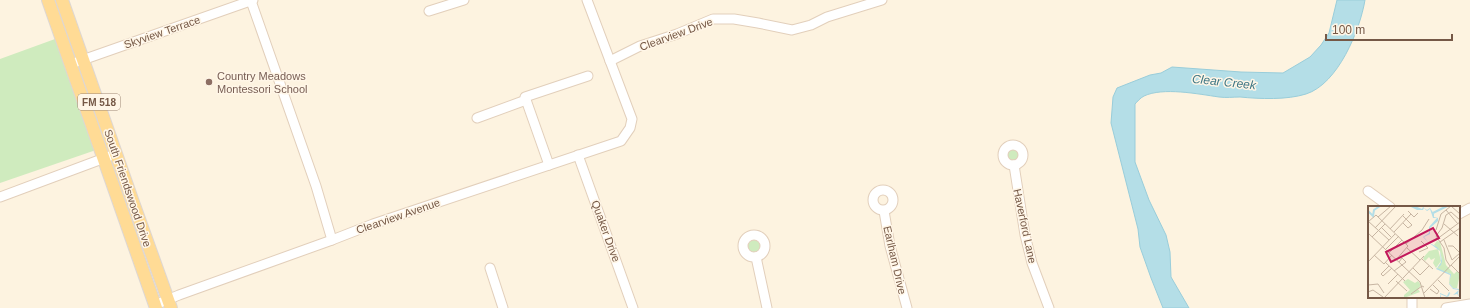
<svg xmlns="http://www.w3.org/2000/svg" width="1470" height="308" font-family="Arial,sans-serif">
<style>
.green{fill:#cfebbe}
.water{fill:#b4dee7;stroke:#99cdda}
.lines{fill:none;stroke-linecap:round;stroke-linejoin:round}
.minor-casing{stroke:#e2cfbb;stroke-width:11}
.major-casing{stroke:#ded7d3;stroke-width:14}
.minor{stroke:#fff;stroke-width:9}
.major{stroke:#ffdb95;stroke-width:12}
.education-dot{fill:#8d6e63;stroke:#fff6e7;stroke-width:1.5}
.labels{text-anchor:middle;stroke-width:3;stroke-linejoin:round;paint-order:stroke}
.shield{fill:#fff6e7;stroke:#9e8776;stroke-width:1}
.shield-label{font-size:10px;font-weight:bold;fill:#755846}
.street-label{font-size:11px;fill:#755846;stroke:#fff6e7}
.education-label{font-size:11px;fill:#785e54;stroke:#fff6e7;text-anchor:start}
.water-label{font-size:12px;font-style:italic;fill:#3c7583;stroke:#fff6e7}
.inset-river{fill:none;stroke:#b4dee7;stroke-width:2}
.inset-road{fill:none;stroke:#c7b5a2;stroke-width:1}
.view{fill:#c2185b;fill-opacity:0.15;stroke:#c2185b;stroke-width:2}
.inset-edge{fill:none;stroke:#755846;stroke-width:2}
</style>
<rect width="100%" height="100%" fill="#fdf3e0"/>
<g class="green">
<polygon points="55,39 96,150 0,183 0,59"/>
<circle cx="1013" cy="155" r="6"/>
<circle cx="754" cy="246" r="6"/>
</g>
<path class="water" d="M1337,0H1365C1360,30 1338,84 1306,94C1287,100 1260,99 1240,97C1233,97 1226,98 1219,97C1198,94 1163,87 1144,96C1140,98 1137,102 1135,104V162L1149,200L1166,235L1170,252L1171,277L1189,308H1163L1151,278L1140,247L1138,229L1111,123L1113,97L1117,88L1150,75L1161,73L1172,67L1241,72L1283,73L1310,57L1321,45L1329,33Z"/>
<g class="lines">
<g class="minor-casing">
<g id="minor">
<polyline points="251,1 316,186 332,240"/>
<polyline points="429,11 464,0"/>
<polyline points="610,61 640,46 677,34 713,19 734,19 758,23 792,30 811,25 827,17 882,0"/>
<polyline points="71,64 253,0"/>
<polyline points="477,118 526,100"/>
<circle cx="1013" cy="155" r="10"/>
<polyline points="578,155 633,308"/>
<polyline points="549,165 525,97 588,76"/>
<polyline points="1014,165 1025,235 1032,263 1049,308"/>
<circle cx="883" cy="200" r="10"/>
<polyline points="1368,191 1390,207"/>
<polyline points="0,197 110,156"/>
<polyline points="884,211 890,246 907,308"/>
<polyline points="1459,214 1470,208"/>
<circle cx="754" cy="246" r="11"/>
<polyline points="756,257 767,308"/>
<polyline points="490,268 503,308"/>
<polyline points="155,305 179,295 332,240 373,224 621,141 630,128 632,119 587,0"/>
<polyline points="1412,308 1412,297"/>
<polyline points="1446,308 1470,304"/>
</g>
</g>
<g class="major-casing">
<g id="major">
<polyline points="48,0 156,308"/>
<polyline points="62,0 134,205 171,308"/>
</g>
</g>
<use href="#minor" class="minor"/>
<use href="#major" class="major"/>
</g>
<circle class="education-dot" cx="209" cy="82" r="4"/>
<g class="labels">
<rect class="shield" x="78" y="94" width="42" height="16" rx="3"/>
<g class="shield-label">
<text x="99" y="106">FM 518</text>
</g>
<g class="street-label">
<text transform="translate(162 32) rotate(-19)" y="4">Skyview Terrace</text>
<text transform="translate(676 34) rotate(-20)" y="4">Clearview Drive</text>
<text transform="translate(128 188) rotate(71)" y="4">South Friendswood Drive</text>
<text transform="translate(398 216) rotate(-19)" y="4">Clearview Avenue</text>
<text transform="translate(1025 226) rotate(78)" y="4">Haverford Lane</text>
<text transform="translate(606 231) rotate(70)" y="4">Quaker Drive</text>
<text transform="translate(895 260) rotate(77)" y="4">Earlham Drive</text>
</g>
<g class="education-label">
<text x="217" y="80">Country Meadows<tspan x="217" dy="13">Montessori School</tspan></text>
</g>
<g class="water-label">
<text transform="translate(1224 82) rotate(6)" y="4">Clear Creek</text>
</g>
</g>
<g transform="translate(1368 206)">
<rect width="92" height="92" fill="#fdf3e0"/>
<path d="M69,35L72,36L78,59L86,68L89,65L92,68L89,82H85L81,77L83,68L69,63L74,54L72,45L66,39ZM70,43L73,55L68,62L65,57L67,52L63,54L61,51L57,55L55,52L61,45ZM40,73L47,77L50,75L53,79L50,83L52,86L36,92V89L42,84L35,76Z" fill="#cfebbe"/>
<path d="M41,0H47L54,3L55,1L59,4L62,2L66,8V11L70,12V15L62,22V28L56,31L60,36L69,41L72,45L74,55L73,59L69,62L83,68V69L81,77L85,82L91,83L90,88L92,91L89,88L85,89L82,87L81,90L79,91L72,88L73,91L72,92V87L79,90L81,86L85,89L91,84L85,83L81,78L82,69L68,63L73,57L72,45L60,36L55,31L61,27V21L69,12H65L62,3L59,5L56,2L55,4H49Z" fill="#b4dee7"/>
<path class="inset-river" d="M0,5L5,10L6,4L12,0M65,7L79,0"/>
<path class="inset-road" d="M83,0L92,8M78,4L90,18M40,5L46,11L50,7M35,10L44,19L40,22L35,17M10,11L23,0M0,15L21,34M0,16L8,9L40,40L28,54M76,18L90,30M7,22L28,0M14,22L23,31M22,23L36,8M68,24L73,8L83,0M26,26L43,8M0,27L52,76L57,92M4,31L17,18M69,33L92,16M76,34L84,54L92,47M72,36L92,22M38,38L54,24L61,13M80,40H85L91,46M39,42L52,54M17,44L31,30M51,46L60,42L53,35M21,47L34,34M6,49L16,58L24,49M54,53L65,63M0,56L27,28M17,56L37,75M83,59L92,68M21,60L13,68L15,70L24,62M82,60L78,54L76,42L68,30L74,22L78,9L83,6L92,14M45,62L52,69L61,60M26,65L38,56L34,52L31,56M70,74L81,85M28,75L39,85M20,78L30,68M0,79L10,78L16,87M62,83L69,88L71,85L65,79M0,86L5,84L15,91M56,87L92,50M43,88L54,80L56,81M16,92L56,50"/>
<path class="view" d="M65,22L71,32L23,56L18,46Z"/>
<rect width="92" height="92" class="inset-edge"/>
</g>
<path d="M1326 34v6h126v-6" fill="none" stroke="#755846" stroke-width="2"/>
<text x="1332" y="34" font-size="12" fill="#755846" stroke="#fff6e7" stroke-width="3" paint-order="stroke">100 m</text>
</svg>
